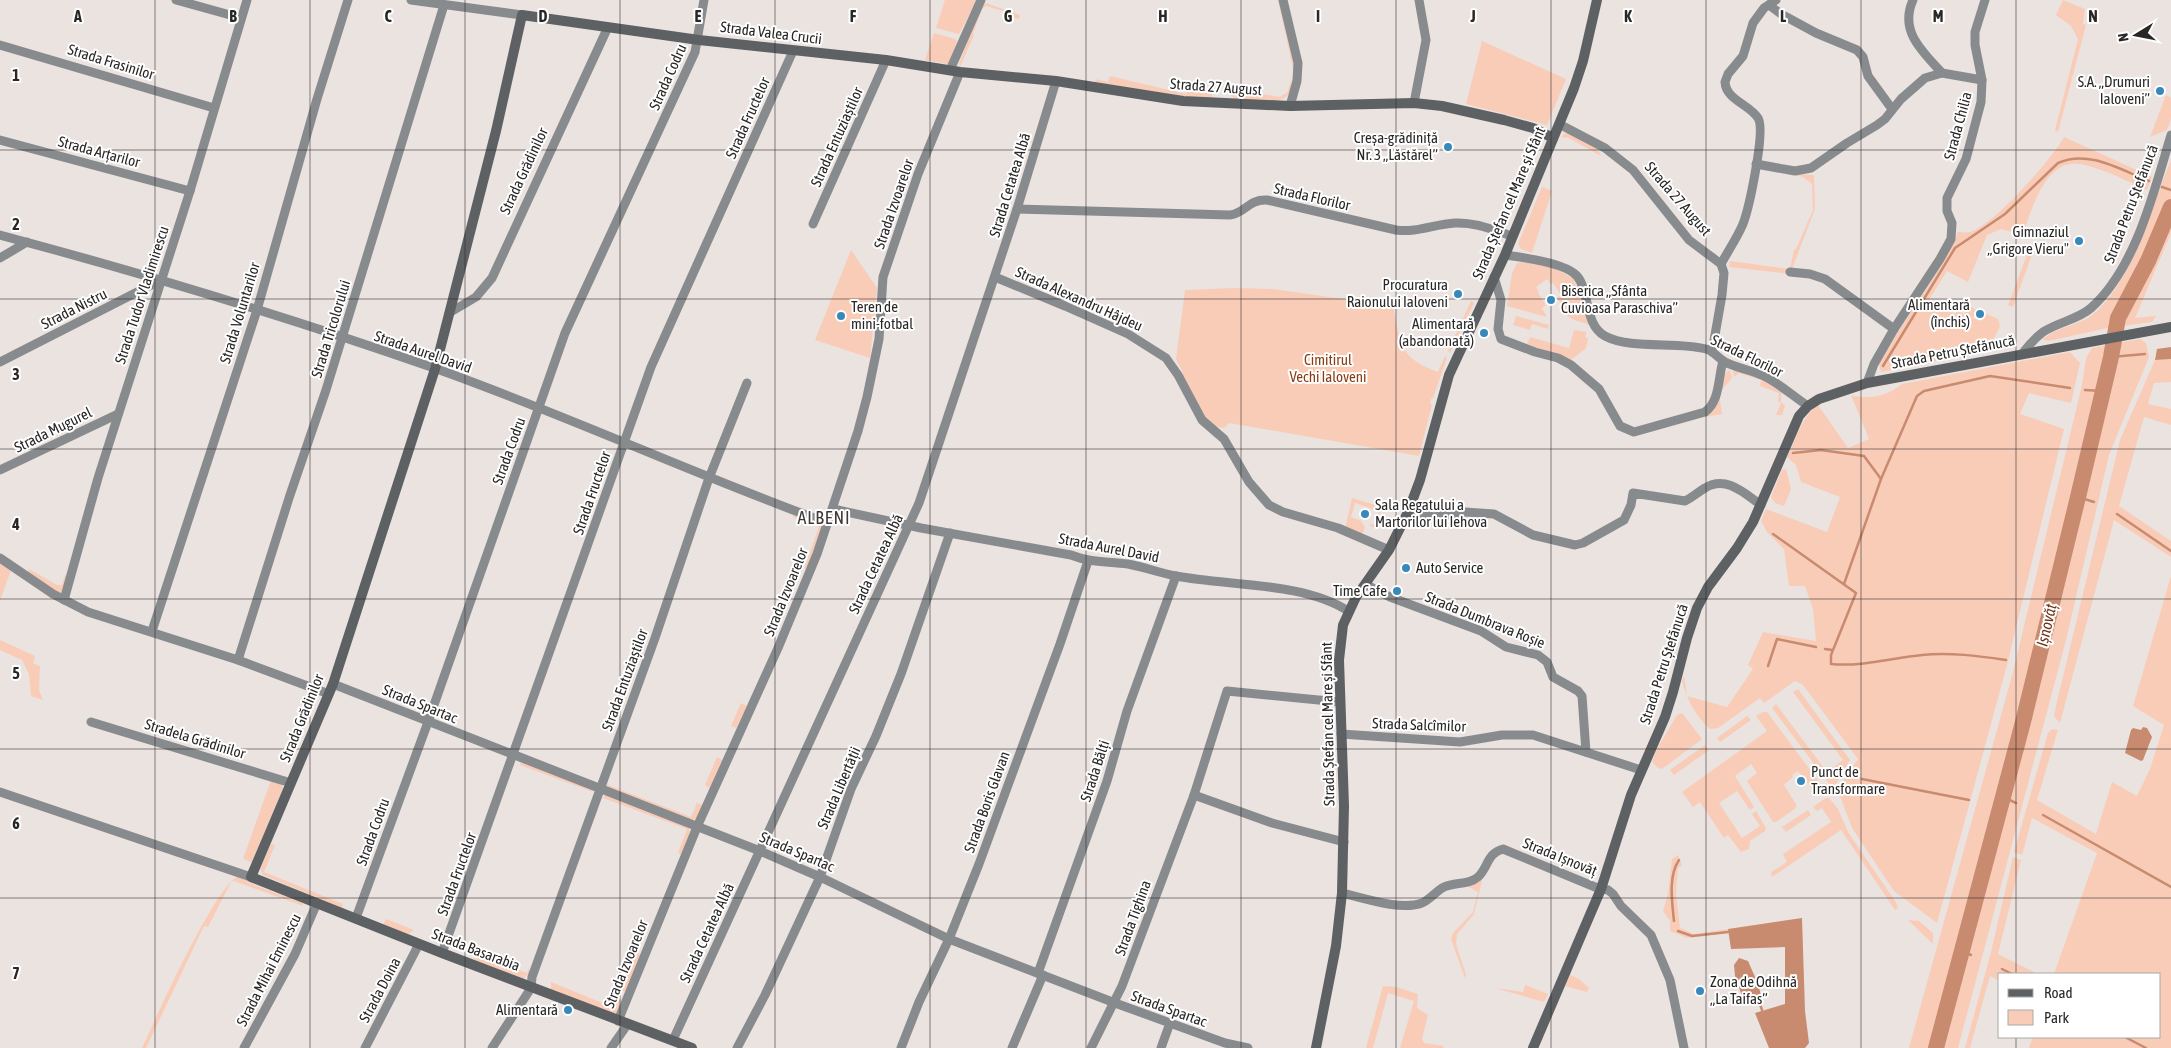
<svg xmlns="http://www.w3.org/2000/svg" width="2171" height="1048" font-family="'Asap Condensed',sans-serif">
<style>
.green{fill:#f9ccb8}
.water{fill:#c88b6f}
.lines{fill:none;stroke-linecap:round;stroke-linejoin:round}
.stream{stroke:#c88b6f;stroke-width:2.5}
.river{stroke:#c88b6f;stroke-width:16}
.street{stroke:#888b8d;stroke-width:9}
.secondary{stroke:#5d6163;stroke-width:10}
.grid{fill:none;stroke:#292726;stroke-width:1;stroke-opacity:0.55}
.poi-dot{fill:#3888ba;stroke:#fff;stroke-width:2}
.labels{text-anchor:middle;stroke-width:4;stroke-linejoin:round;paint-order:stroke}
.street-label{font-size:15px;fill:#292726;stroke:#fff}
.poi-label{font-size:15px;fill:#292726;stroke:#fff;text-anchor:end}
.park-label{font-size:15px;fill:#893d15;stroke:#fff}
.water-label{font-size:16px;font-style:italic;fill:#6d3316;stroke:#fff}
.quarter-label{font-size:18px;letter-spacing:1px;fill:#3e3936;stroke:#fff}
.grid-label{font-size:16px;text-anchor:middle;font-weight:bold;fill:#292726;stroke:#fff;stroke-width:4;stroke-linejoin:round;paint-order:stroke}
</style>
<rect width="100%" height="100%" fill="#eae3e0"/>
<g class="green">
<polygon points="945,0 977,0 959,34 936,28"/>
<path d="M1278,0H1279C1285,20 1311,88 1282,99C1268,104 1249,100 1235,99L1230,94V88L1279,97L1287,93L1294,73Z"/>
<polygon points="2063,0 2085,9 2083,24 2086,25 2058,132 2055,130 2078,39 2071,26 2056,15"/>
<polygon points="986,3 1020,15 1019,19 1007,16 1006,12 986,6 982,9 973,34 974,35 960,67 959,64 979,10"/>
<polygon points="934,33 955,39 957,41 950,62 947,64 925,60"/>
<polygon points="1482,41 1566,79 1547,125 1466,104"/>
<polygon points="1110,76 1186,94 1189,81 1209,89 1212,95 1211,100 1096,83 1095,79 1108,82"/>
<polygon points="2166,95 2171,98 2171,119 2167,130 2150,137"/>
<polygon points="1568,133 1596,147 1601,156 1567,137 1562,138 1563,134"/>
<path d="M2064,137L2152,177L2147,190C2130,182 2088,161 2070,164C2043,168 2030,213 2023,235L2001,229L1987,235L1968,282L1947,271L1927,303L1955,314L1957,311L1964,314L1968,305L1976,310L1973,318L1982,321L1985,313L1998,319L2000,326L1990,346L1965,351L1955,357L1881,372L1879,364C1903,319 1938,279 1958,232C1961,232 1966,233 1970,232C1992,227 2053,158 2064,137Z"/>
<path d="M2171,160V233L2135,318L2156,316L2152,322L2107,328L2049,341L2043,340C2051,329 2079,325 2091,316C2130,287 2152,205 2171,160Z"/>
<polygon points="1791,174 1814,175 1815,209 1790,274 1729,267 1730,261 1790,269 1794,250 1796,249 1813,210 1812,184 1803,177"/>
<polygon points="1542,187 1552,191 1532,253 1521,249 1518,244"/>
<polygon points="2031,244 2035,246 2013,307 2008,305"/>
<polygon points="851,250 877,288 870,358 815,340"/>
<path d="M1522,262L1547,265L1573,278L1582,299L1588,324C1578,321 1569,320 1563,311L1566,309L1557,298L1561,295L1553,283L1551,284L1547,279L1536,287L1539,292L1538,293L1546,305L1542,308L1547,317L1507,306L1512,273L1517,263Z"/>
<path d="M1233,288L1273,289L1393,306C1401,344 1398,357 1438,372L1445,356L1447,358L1433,398L1431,399L1430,403L1432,405L1419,456L1229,423L1224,428C1203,428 1190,390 1181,374L1183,373L1176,359L1185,290Z"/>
<polygon points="1471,301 1474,303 1450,353 1448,351"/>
<polygon points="1516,316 1549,325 1548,329 1532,324 1530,330 1513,325"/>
<polygon points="1574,330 1587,332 1585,337 1588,338 1586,348 1571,360 1527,344 1530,337 1569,348"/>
<polygon points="2140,339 2146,343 2149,357 2109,455 2066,640 1958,1048 1909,1048 2013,672 2082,385 2086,358 2092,348"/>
<path d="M2070,352L2080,363L2071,403L2029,393L2020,414L2064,429L2007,665L1937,923L1894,891L1852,828L1840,796L1843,781L1858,759L1803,685L1795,681L1764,703L1760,698L1718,728L1710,729C1695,716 1687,699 1682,681L1684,676L1687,696L1727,707L1753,669L1748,665L1763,632L1816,641L1813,609L1805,586H1789L1784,549L1767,532L1761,521L1766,509L1827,532L1840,497L1801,482L1796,465L1787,457C1796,439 1801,418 1818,405L1848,448L1869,439L1851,395C1870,400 1887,396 1902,384Z"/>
<polygon points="2171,359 2171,382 2154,383 2148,404 2171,409 2171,425 2144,417 2119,506 2171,541 2171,557 2114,520 2060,723 2054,716 2056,706 2120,440 2155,360"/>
<polygon points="1730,370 1732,378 1719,393 1722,414 1689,420 1704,415 1722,376"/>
<polygon points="1733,370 1760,378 1781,392 1781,402 1785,406 1782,415 1776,415 1781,403 1778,401 1779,393 1760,386 1761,380 1739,373 1734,377"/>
<polygon points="1786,469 1791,489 1784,506 1775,503 1771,497 1782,470"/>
<polygon points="1352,498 1382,507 1375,528 1370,526 1370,524 1375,525 1379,511 1355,503 1351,517 1361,521 1365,527 1362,535 1345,529"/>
<polygon points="794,515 821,525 822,530 808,567 804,569 819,527 793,517"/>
<polygon points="0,562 11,570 0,601"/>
<polygon points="29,569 57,585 62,585 65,575 67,576 64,592 60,594 28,573"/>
<polygon points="2171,576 2171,1048 2029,1048 2033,1037 2160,1037 2160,974 2054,974 2097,853 2032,818 2022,855 2014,852 2048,733 2052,729 2058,730 2037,800 2096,834 2112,782 2137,796 2150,769 2164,725 2133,706"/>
<polygon points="0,640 35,656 33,663 40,666 39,690 43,700 31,696 29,674 22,660 0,650"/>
<polygon points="1798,689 1850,760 1833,789 1772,708 1776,704 1827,772 1843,760 1793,692"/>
<polygon points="741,703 747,706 736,728 731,726"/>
<polygon points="1763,712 1767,712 1819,782 1820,788 1815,793 1798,771 1792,775 1793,777 1784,785 1796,804 1796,808 1776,822 1773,822 1747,781 1757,773 1751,764 1735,776 1754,807 1750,810 1737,791 1719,803 1742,838 1760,826 1752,814 1756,811 1766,828 1765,831 1750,841 1749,849 1741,852 1728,835 1724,838 1700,802 1693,807 1682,792 1767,731 1756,716"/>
<polygon points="1682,713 1702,739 1662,769 1658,768 1652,762 1657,749 1677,715"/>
<polygon points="1747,716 1751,720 1720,742 1717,738"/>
<polygon points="1705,745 1709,750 1674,775 1670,770"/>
<polygon points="717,757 722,760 710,788 705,785"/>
<polygon points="521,761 593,790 593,792 520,765"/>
<polygon points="271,780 281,784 283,788 253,860 251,862 243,859"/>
<polygon points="607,782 608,785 691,817 697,803 703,805 697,819 692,820 607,787"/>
<polygon points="605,795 690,827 689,836 682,855 678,853 687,829 603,798"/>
<polygon points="1826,798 1829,798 1838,809 1848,832 1897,904 1898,908 1895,910 1841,830 1772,877 1771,872 1787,862 1783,854 1831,822 1822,808 1817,811 1813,807"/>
<polygon points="1808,810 1811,815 1786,832 1782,827"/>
<polygon points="271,844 275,845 264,872 343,904 342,908 263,875 260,869"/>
<polygon points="1678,855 1682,865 1678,868 1676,893 1680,928 1694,934 1728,929 1729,933 1687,938 1670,931 1670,921 1663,911 1668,894 1672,859"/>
<polygon points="2013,857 2021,860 1998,954 2038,974 2000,974 2000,981 1990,976 1970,1048 1965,1048 1991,952"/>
<path d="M239,876L247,880V882L302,903L303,906L234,881L231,882L208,927L204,926L146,1048H142C155,1020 216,883 239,876Z"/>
<polygon points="1483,876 1474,914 1457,934 1456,944 1466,975 1465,978 1451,939 1453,933 1473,912 1478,892 1466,885"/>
<polygon points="386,919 414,930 407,935 383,925"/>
<polygon points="1908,920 1919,921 1933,933 1933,944"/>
<polygon points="636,950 641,956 626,992 619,990"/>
<polygon points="475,954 527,973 529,967 529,973 523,979 474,960"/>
<polygon points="1570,975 1579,979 1589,988 1587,992 1565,986"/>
<polygon points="551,982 612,1007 617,995 622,1000 617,1013 615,1014 551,990"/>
<polygon points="1525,985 1548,994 1544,1002 1495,988 1523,992"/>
<polygon points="1383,986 1396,987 1418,994 1417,1008 1428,1015 1422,1039 1424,1043 1444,1046 1443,1048 1400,1048 1414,1001 1388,993 1373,1048 1366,1048"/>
</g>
<g class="water">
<polygon points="2171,347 2171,359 2155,360 2157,349"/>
<polygon points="2143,727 2147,728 2152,737 2143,760 2141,761 2125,753 2131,730 2133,728 2141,730"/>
<polygon points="1802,918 1805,1011 1809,1043 1805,1048 1769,1048 1755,1013 1785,1004 1785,947 1731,949 1728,929"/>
<polygon points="1739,958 1748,961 1759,986 1762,1003 1758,1004 1743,999 1735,976 1734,965"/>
</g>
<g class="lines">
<g class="stream">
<polyline points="2162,187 2171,190"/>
<polyline points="2111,357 2145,354"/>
<path d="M1883,366L1955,248L2005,214L2058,163C2088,149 2121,170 2149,181"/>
<polyline points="2085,390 2103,391"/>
<polyline points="1793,453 1821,450 1864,456 1881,479 1844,584"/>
<polyline points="1881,479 1917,396 1924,391 1990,376 2070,388"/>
<polyline points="2078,497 2094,502"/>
<polyline points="2117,514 2171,551"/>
<path d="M1773,534L1856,593L1831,655V664C1861,667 1892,658 1922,655C1949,652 1979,656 2006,660"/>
<polyline points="1825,649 1832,650"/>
<polyline points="1768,666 1777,639 1816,647"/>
<polyline points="1862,779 1969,800"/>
<polyline points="2003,797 2016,803"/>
<polyline points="2043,815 2171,887"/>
<path d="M1674,921C1672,902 1668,876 1679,860"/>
<polyline points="1678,931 1692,936 1728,932"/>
<polyline points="1962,951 1971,955"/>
<polyline points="2002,969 2012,974"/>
<polyline points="1760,1004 1762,1010"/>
<polyline points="2125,1037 2146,1048"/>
</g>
<polyline class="river" points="1936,1048 2023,722 2078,497 2111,357 2118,318 2148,261 2171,207"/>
<g class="street">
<polyline points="176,0 241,18"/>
<polyline points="411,0 522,15"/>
<polyline points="1283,0 1298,63 1297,81 1290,106"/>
<path d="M1913,0C1899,31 1922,51 1942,73"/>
<polyline points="1769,5 1781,14 1816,33 1857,50 1863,57 1868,76 1892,109"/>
<polyline points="0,45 214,108"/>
<polyline points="950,70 981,0"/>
<polyline points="1414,103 1426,40 1419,0"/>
<polyline points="1559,124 1605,148 1633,170 1689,240 1721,264 1724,273 1722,295 1712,352"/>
<polyline points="0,140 190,191"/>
<polyline points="1756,164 1795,171 1811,168 1847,143 1877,125 1885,119 1901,99 1925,78 1942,73 1982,80"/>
<path d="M1017,209L1230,215C1246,213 1248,199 1267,200L1396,230C1417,233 1434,224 1455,223C1475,222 1493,230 1512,236"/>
<polyline points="813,224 886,60"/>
<path d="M0,235C146,274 291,318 434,368C567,415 695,475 828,523"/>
<path d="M1505,255C1521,257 1566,263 1577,276C1590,291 1584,325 1605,336C1631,350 1677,341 1706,349C1714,351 1718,358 1725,362C1737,368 1751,370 1764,376C1780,384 1793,396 1808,406"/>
<polyline points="0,258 27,242"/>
<path d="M1721,264C1728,251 1737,238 1743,224C1749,208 1766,130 1758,118C1749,104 1726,100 1725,82L1728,74L1743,56L1753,23L1764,8L1776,0"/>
<polyline points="1790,272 1810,274 1825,279 1894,329"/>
<polyline points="995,277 1065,306 1128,334 1166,358 1178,375 1202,420 1224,439 1249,482 1269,505 1283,512 1338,528 1389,550"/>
<path d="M1494,277L1501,300L1498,329L1501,339L1535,352L1558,358L1571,365L1599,389L1620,426L1634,432L1705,412C1720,401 1718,378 1723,361"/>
<polyline points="449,313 476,297 492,278 608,27"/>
<path d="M2022,354C2028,346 2035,338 2043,332C2058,322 2077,320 2091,308C2136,268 2154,191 2171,135"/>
<polyline points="0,362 149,286 162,282"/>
<polyline points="1867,383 1874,364 1894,329 1940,259 1951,239 1952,223 1947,211 1947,198 1966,159 1981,102 1982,80 1975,45 1975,32 1985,0"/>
<polyline points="0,470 118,414"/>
<path d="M833,509L921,528L1071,555C1091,563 1107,561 1128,564C1144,567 1160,573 1176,576C1228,586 1304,582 1348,611"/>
<path d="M1408,512L1434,517L1465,512L1494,514L1533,535L1575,545L1583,543L1624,520L1631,505L1633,493L1685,501C1693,497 1698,492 1705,488C1726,475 1744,493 1761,505"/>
<polyline points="0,558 53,594 88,612 238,660 329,694"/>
<polyline points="1365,584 1390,597 1481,631 1506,647 1538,655 1547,662 1553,677 1578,691 1582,696 1586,752"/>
<polyline points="64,600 98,478 190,191 247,0"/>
<polyline points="152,631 257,310 317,99 348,0"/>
<polyline points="238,660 290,495 326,390 444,5"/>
<polyline points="333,684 760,851 820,877 949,939 1115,1003 1225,1043 1248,1048"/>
<polyline points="91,722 291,783"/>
<polyline points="1341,734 1460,742 1502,735 1533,735 1641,770"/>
<polyline points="0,792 251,877"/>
<polyline points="1194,795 1272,823 1344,842"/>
<path d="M1342,893C1363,898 1401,911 1422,903C1431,899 1436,891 1444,887C1455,882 1469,885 1478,877C1488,868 1487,853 1503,849L1595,887L1608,890L1613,894L1621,906L1651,935L1670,980L1684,1048"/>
<polyline points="356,918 428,722 565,333 695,52 704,0"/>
<polyline points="442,953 651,367 793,51"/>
<polyline points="1038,973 1107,781 1127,711 1176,576"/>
<polyline points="618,1021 697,827 778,648 817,554 858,431 867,397 879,339 883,277 918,174 960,72"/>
<polyline points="673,1040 919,503 1017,209 1056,81"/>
<polyline points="244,1048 295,954 317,903"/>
<polyline points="365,1048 419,944"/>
<polyline points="492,1048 531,988 532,977 655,638 709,478 747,383"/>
<polyline points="611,1048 627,1025"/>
<polyline points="737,1048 765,995 820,877 851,789 876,736 901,674 950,533"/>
<polyline points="901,1048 919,1002 949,939 979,864 1060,644 1088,561"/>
<polyline points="1012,1048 1043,975"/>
<polyline points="1091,1048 1122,986 1194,795 1227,691 1339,702"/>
<polyline points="1161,1048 1170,1023"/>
</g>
<g class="secondary">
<polyline points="692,1048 442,953 251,877 333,684 435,369 496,131 522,15 699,40 886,60 960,72 1056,81 1183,101 1290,106 1414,103 1442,106 1504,120 1533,128 1553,138"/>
<polyline points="1316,1048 1336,946 1342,893 1344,806 1339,660 1343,625 1356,597 1389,550 1408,512 1420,480 1449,375 1505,255 1574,88 1583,61 1597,0"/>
<polyline points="1533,1048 1601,889 1631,795 1665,717 1673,692 1687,638 1697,608 1708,587 1737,548 1753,522 1799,416 1808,406 1819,399 1867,383 2171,327"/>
</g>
</g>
<path class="grid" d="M155,0V1048M310,0V1048M465,0V1048M620,0V1048M775,0V1048M930,0V1048M1086,0V1048M1241,0V1048M1396,0V1048M1551,0V1048M1706,0V1048M1861,0V1048M2016,0V974M0,150H2171M0,299H2171M0,449H2171M0,599H2171M0,749H2171M0,898H2171M2016,1037V1048"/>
<g class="poi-dot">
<circle cx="2160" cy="91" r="5"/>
<circle cx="1448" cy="147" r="5"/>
<circle cx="2079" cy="241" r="5"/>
<circle cx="1458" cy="294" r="5"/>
<circle cx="1551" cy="300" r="5"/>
<circle cx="1980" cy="314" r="5"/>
<circle cx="841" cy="316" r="5"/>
<circle cx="1484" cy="333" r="5"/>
<circle cx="1365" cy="514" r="5"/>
<circle cx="1406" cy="568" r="5"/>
<circle cx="1397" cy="591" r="5"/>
<circle cx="1801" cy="781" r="5"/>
<circle cx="1700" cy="991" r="5"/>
<circle cx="568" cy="1010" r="5"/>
</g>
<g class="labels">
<g class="street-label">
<text transform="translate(771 33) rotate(7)" y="5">Strada Valea Crucii</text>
<text transform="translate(111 62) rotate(17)" y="5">Strada Frasinilor</text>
<text transform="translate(668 77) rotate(-66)" y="5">Strada Codru</text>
<text transform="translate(1216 87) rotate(4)" y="5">Strada 27 August</text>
<text transform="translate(748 118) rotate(-66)" y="5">Strada Fructelor</text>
<text transform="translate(1958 126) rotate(-75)" y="5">Strada Chilia</text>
<text transform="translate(837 137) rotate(-66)" y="5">Strada Entuziaștilor</text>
<text transform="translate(99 152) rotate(15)" y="5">Strada Arțarilor</text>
<text transform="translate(524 171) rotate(-65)" y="5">Strada Grădinilor</text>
<text transform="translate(1010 185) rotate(-73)" y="5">Strada Cetatea Albă</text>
<text transform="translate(1312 197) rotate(13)" y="5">Strada Florilor</text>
<text transform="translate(1678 199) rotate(49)" y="5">Strada 27 August</text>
<text transform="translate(1509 203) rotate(-67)" y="5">Strada Ștefan cel Mare și Sfânt</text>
<text transform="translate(894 204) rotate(-71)" y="5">Strada Izvoarelor</text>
<text transform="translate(2131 204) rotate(-69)" y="5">Strada Petru Ştefănucă</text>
<text transform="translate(142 295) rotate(-72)" y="5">Strada Tudor Vladimirescu</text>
<text transform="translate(1079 299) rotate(24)" y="5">Strada Alexandru Hâjdeu</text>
<text transform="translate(74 309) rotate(-27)" y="5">Strada Nistru</text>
<text transform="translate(240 313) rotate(-73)" y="5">Strada Voluntarilor</text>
<text transform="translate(331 329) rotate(-73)" y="5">Strada Tricolorului</text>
<text transform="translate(423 352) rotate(19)" y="5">Strada Aurel David</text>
<text transform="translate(1953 352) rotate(-11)" y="5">Strada Petru Ștefănucă</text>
<text transform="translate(1747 356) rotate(26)" y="5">Strada Florilor</text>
<text transform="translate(53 430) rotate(-26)" y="5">Strada Mugurel</text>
<text transform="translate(509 451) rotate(-70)" y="5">Strada Codru</text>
<text transform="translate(592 493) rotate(-71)" y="5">Strada Fructelor</text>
<text transform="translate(1109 548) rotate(11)" y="5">Strada Aurel David</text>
<text transform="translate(876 564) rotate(-65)" y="5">Strada Cetatea Albă</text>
<text transform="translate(786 592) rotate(-68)" y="5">Strada Izvoarelor</text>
<text transform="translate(1485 620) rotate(22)" y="5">Strada Dumbrava Roșie</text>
<text transform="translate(1664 664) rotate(-72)" y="5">Strada Petru Ștefănucă</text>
<text transform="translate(625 680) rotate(-70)" y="5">Strada Entuziaștilor</text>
<text transform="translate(420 704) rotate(22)" y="5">Strada Spartac</text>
<text transform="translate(302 718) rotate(-68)" y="5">Strada Grădinilor</text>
<text transform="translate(1328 724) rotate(-91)" y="5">Strada Ștefan cel Mare și Sfânt</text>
<text transform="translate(1419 725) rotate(2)" y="5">Strada Salcîmilor</text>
<text transform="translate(195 739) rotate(17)" y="5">Stradela Grădinilor</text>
<text transform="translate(1095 771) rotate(-72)" y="5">Strada Bălți</text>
<text transform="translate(839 788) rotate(-67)" y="5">Strada Libertății</text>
<text transform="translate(987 802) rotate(-70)" y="5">Strada Boris Glavan</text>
<text transform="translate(373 832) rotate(-70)" y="5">Strada Codru</text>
<text transform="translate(797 852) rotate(23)" y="5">Strada Spartac</text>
<text transform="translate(1560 857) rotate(22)" y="5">Strada Ișnovăț</text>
<text transform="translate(457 874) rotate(-70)" y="5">Strada Fructelor</text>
<text transform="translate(1133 918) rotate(-70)" y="5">Strada Tighina</text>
<text transform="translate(707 933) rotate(-65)" y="5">Strada Cetatea Albă</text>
<text transform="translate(476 950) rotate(21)" y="5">Strada Basarabia</text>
<text transform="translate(626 964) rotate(-68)" y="5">Strada Izvoarelor</text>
<text transform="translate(269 970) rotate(-63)" y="5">Strada Mihai Eminescu</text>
<text transform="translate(380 990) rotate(-62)" y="5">Strada Doina</text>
<text transform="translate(1169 1009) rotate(20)" y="5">Strada Spartac</text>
</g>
<g class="poi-label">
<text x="2150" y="87">S.A. „Drumuri<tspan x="2150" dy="17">Ialoveni”</tspan></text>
<text x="1438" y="143">Creșa-grădiniță<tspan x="1438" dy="17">Nr. 3 „Lăstărel”</tspan></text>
<text x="2069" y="237">Gimnaziul<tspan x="2069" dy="17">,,Grigore Vieru"</tspan></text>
<text x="1448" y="290">Procuratura<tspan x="1448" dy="17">Raionului Ialoveni</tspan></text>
<text x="1561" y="296" text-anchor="start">Biserica „Sfânta<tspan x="1561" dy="17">Cuvioasa Paraschiva”</tspan></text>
<text x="1970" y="310">Alimentară<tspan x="1970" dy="17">(închis)</tspan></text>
<text x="851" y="312" text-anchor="start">Teren de<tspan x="851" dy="17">mini-fotbal</tspan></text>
<text x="1474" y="329">Alimentară<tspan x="1474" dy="17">(abandonată)</tspan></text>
<text x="1375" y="510" text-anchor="start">Sala Regatului a<tspan x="1375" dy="17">Martorilor lui Iehova</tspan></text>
<text x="1416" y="573" text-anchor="start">Auto Service</text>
<text x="1387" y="596">Time Cafe</text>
<text x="1811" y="777" text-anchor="start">Punct de<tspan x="1811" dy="17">Transformare</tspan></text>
<text x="1710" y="987" text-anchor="start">Zona de Odihnă<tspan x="1710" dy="17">„La Taifas”</tspan></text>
<text x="558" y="1015">Alimentară</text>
</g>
<g class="park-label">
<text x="1328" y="365">Cimitirul<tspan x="1328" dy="17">Vechi Ialoveni</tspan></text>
</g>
<g class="water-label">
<text transform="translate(2046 625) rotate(-77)" y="6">Ișnovăț</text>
</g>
<g class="quarter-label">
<text x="824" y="524">ALBENI</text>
</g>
</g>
<g class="grid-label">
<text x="78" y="22">A</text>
<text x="233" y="22">B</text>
<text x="388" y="22">C</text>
<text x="543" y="22">D</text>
<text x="698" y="22">E</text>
<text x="853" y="22">F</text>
<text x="1008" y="22">G</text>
<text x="1163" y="22">H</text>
<text x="1318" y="22">I</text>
<text x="1473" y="22">J</text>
<text x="1628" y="22">K</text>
<text x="1783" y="22">L</text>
<text x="1938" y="22">M</text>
<text x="2093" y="22">N</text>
<text x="16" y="81">1</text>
<text x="16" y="230">2</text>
<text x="16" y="380">3</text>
<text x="16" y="530">4</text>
<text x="16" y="679">5</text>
<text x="16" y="829">6</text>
<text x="16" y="979">7</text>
</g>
<rect x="1998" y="973" width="162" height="65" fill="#ffffff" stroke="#a9a9a8"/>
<rect x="2008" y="989" width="25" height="8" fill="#5d6163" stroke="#a9a9a8"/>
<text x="2044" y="998" font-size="15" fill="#292726">Road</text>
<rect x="2008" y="1010" width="25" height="15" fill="#f9ccb8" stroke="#a9a9a8"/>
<text x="2044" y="1023" font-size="15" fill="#292726">Park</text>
<g transform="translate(2136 35) rotate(260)" stroke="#ffffff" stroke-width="4" paint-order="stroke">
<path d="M0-4L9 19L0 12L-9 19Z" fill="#292726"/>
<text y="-8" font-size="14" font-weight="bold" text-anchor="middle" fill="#292726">N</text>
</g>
</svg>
